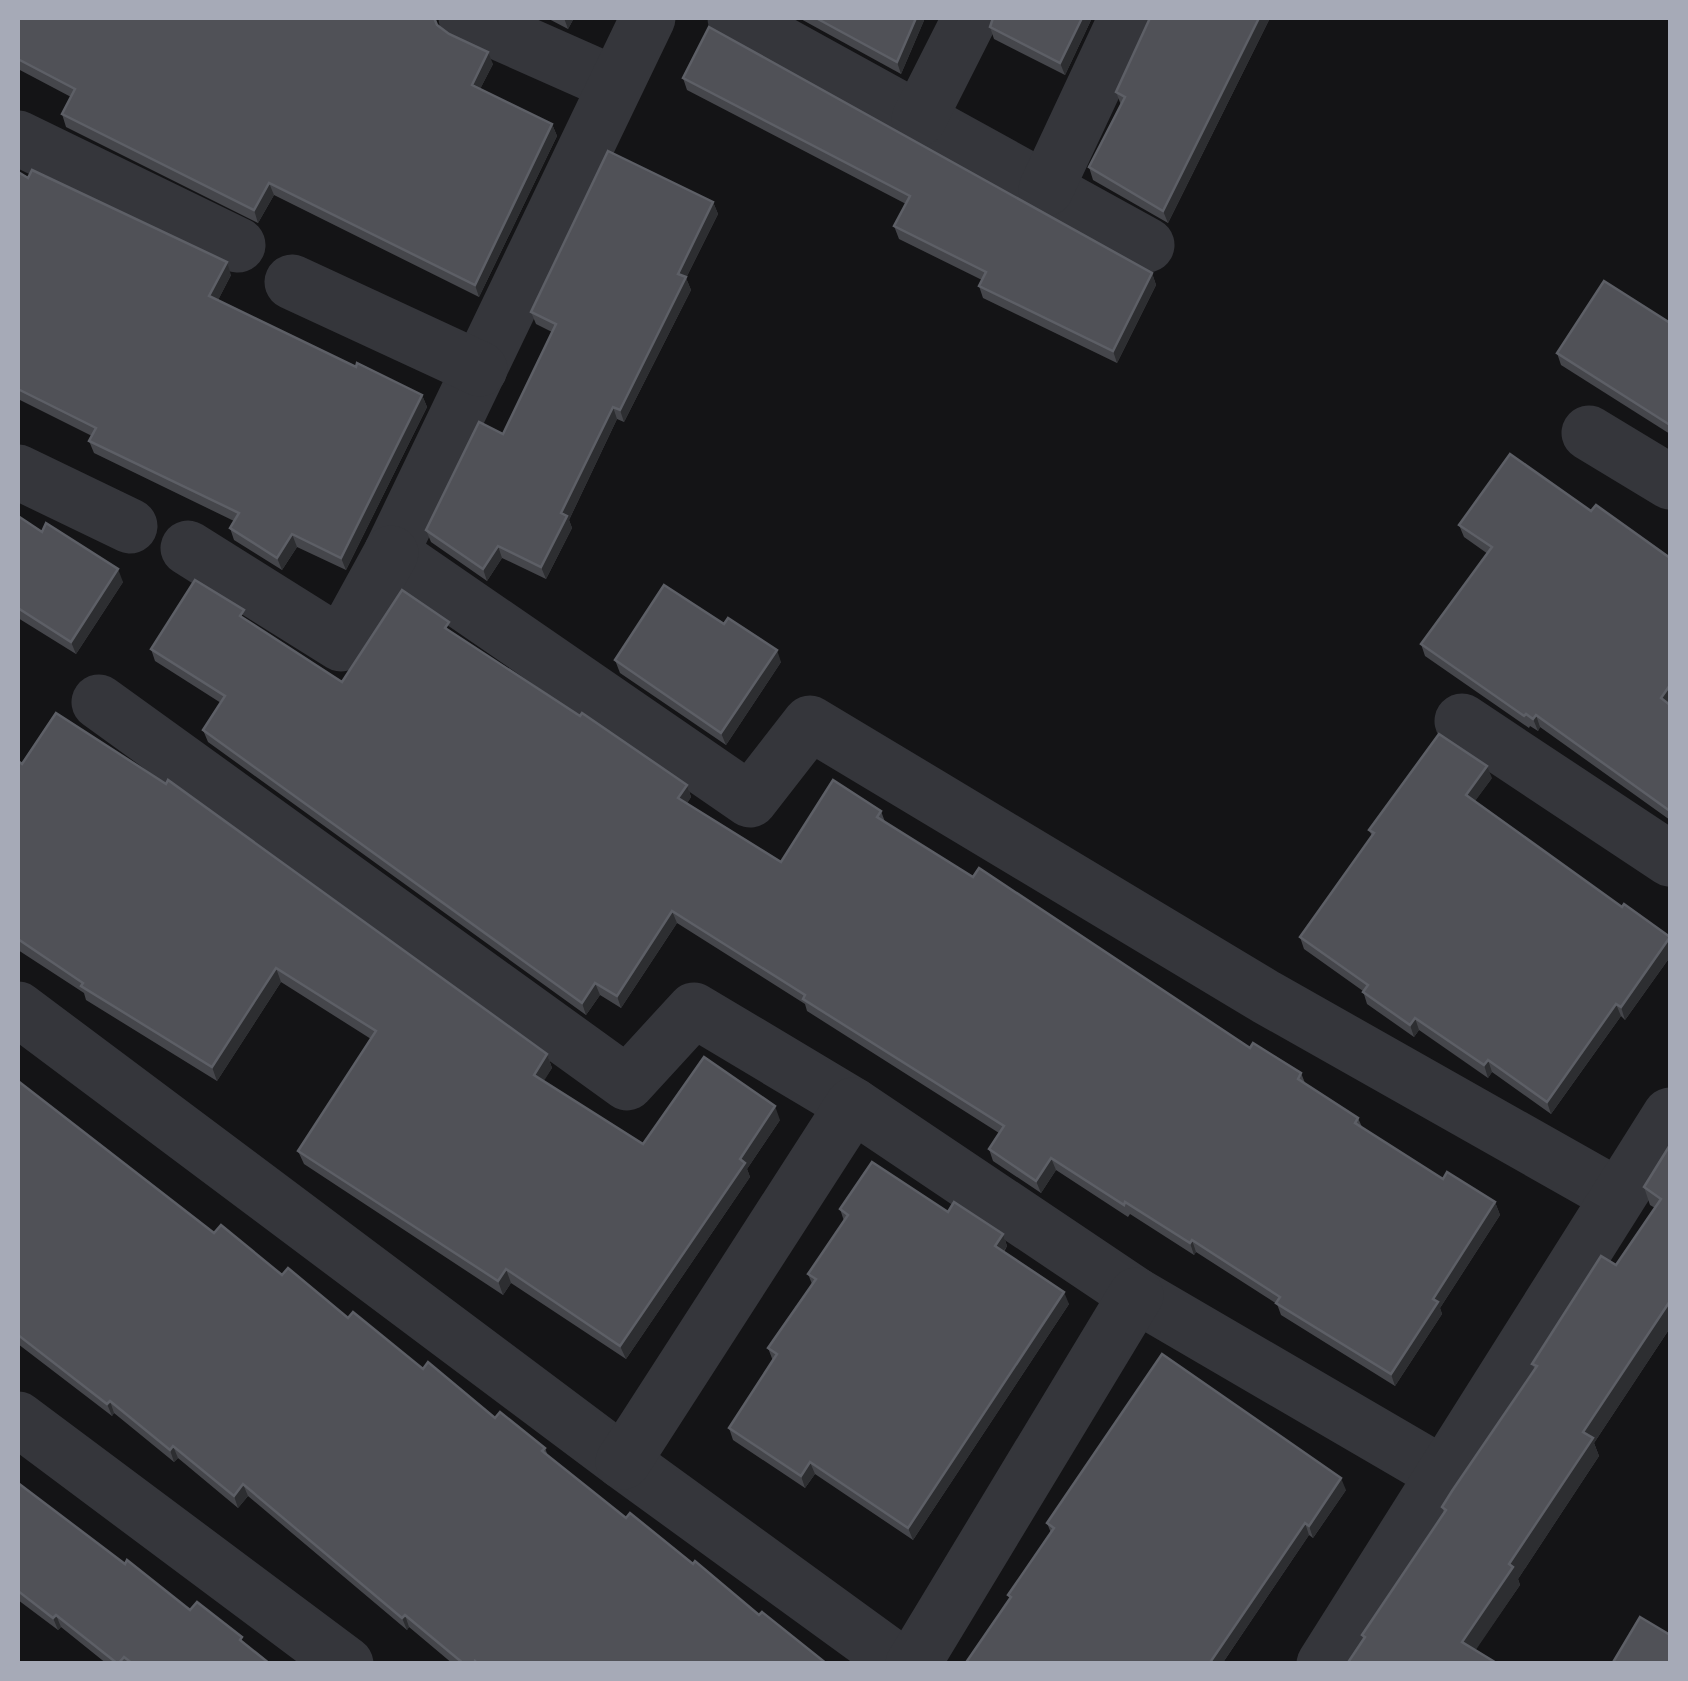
<svg xmlns="http://www.w3.org/2000/svg" width="1688" height="1681" font-family="'Exo 2',sans-serif">
<style>
.lines{fill:none;stroke-linecap:round;stroke-linejoin:round}
.minor{stroke:#35363b;stroke-width:55}
.wall{fill:#45464b}
.shaded-wall{fill:#2d2e31}
.building{fill:#505157;stroke:#5d5f66;stroke-width:2.5}
</style>
<rect width="100%" height="100%" fill="#141416"/>
<g class="lines">
<g class="minor">
<polyline points="466,18 615,84"/>
<polyline points="648,18 391,553 750,800 810,723 1266,997 1618,1196"/>
<polyline points="735,18 1147,245"/>
<polyline points="919,119 970,18"/>
<polyline points="18,138 238,245"/>
<polyline points="1046,189 1126,18"/>
<polyline points="292,282 480,369"/>
<polyline points="1589,433 1670,482"/>
<polyline points="18,472 130,526"/>
<polyline points="188,548 341,644 391,553"/>
<polyline points="99,702 627,1083 694,1010 853,1105"/>
<polyline points="1462,721 1670,859"/>
<polyline points="18,1009 623,1462 901,1664"/>
<polyline points="18,1419 346,1664"/>
<polyline points="623,1462 853,1105 1136,1295 1443,1474"/>
<polyline points="913,1664 1136,1295"/>
<polyline points="1324,1664 1670,1115"/>
</g>
</g>
<g class="wall">
<polygon points="18,18 436,18 437,25 493,64 480,89 552,124 557,136 479,297 274,195 258,223 66,127 62,114 71,97 18,69"/>
<polygon points="547,18 574,18 568,29"/>
<polygon points="799,18 925,18 901,74"/>
<polygon points="1092,18 1065,75 994,39 990,27"/>
<polygon points="1150,18 1270,18 1168,223 1093,180 1089,167 1121,105 1116,92"/>
<polygon points="683,78 1152,273 1156,285 1117,363 983,298 979,286 982,280 899,239 894,226 906,204 687,90"/>
<polygon points="18,172 231,275 218,300 356,367 422,395 427,407 346,570 297,547 282,570 234,540 230,528 234,521 94,453 89,441 92,436 18,399"/>
<polygon points="713,202 718,214 686,278 691,290 624,422 617,419 569,520 572,528 546,579 502,558 487,581 431,542 426,530 503,434 552,332 536,324 531,312"/>
<polygon points="1670,323 1670,434 1561,365 1557,353"/>
<polygon points="1510,454 1670,705 1670,820 1540,727 1538,731 1530,726 1529,728 1425,656 1421,644 1488,554 1464,537 1459,525"/>
<polygon points="18,516 123,582 76,654 18,618"/>
<polygon points="247,621 342,682 454,634 687,785 691,797 687,803 781,862 881,811 885,822 1250,1048 1301,1073 1305,1083 1358,1118 1362,1127 1443,1179 1495,1202 1500,1215 1440,1308 1442,1314 1395,1386 1281,1315 1277,1304 1196,1252 1194,1255 1130,1214 1128,1217 1056,1170 1041,1193 993,1161 989,1149 999,1133 807,1011 805,1004 677,923 621,1008 600,995 586,1015 208,742 203,730 221,703 155,661 151,649"/>
<polygon points="724,624 781,662 726,745 620,673 615,660"/>
<polygon points="18,761 547,1054 552,1068 543,1081 643,1144 780,1120 747,1169 750,1177 626,1359 511,1283 503,1295 304,1164 298,1151 371,1039 281,982 217,1081 86,1000 84,993 18,950"/>
<polygon points="1492,778 1474,802 1622,907 1670,937 1670,957 1625,1020 1621,1016 1551,1114 1492,1072 1488,1078 1419,1030 1414,1037 1367,1004 1363,991 1304,949 1300,937 1372,836 1369,830"/>
<polygon points="18,1081 214,1233 348,1318 495,1418 545,1448 548,1456 626,1518 827,1664 453,1664 409,1627 407,1630 248,1496 238,1508 178,1458 174,1462 114,1413 112,1416 18,1344"/>
<polygon points="1670,1145 1670,1328 1594,1443 1599,1456 1518,1579 1520,1585 1475,1650 1363,1639 1362,1635 1444,1513 1442,1507 1535,1370 1532,1364 1616,1265 1655,1208 1650,1205 1644,1187"/>
<polygon points="840,1209 948,1212 1003,1234 1007,1246 1004,1252 1069,1304 913,1540 815,1474 805,1488 733,1440 729,1428 773,1361 768,1348 812,1284 808,1274 844,1221"/>
<polygon points="18,1483 125,1564 190,1610 244,1644 270,1664 107,1664 61,1627 58,1630 18,1600"/>
<polygon points="1346,1490 1313,1538 1309,1535 1222,1664 965,1664 1010,1599 1008,1595 1051,1533 1047,1523"/>
</g>
<g class="shaded-wall">
<polygon points="564,18 574,18 568,29"/>
<polygon points="916,18 925,18 901,74 897,62"/>
<polygon points="1082,18 1092,18 1065,75 1060,63"/>
<polygon points="1259,18 1270,18 1168,223 1163,211"/>
<polygon points="488,52 493,64 476,97 472,85"/>
<polygon points="552,124 557,136 479,297 475,285"/>
<polygon points="269,183 274,195 258,223 254,210"/>
<polygon points="713,202 718,214 686,278 691,290 624,422 620,410 678,274"/>
<polygon points="227,262 231,275 214,308 209,296"/>
<polygon points="1152,273 1156,285 1117,363 1113,351"/>
<polygon points="422,395 427,407 346,570 341,558"/>
<polygon points="613,407 617,419 569,520 572,528 546,579 541,567 561,513"/>
<polygon points="292,534 297,547 282,570 277,558"/>
<polygon points="498,546 502,558 487,581 483,569"/>
<polygon points="118,569 123,582 76,654 71,642"/>
<polygon points="777,650 781,662 726,745 721,733"/>
<polygon points="1670,685 1670,703 1666,710 1661,698"/>
<polygon points="1536,715 1540,727 1538,731 1533,719"/>
<polygon points="1487,766 1492,778 1470,808 1466,795"/>
<polygon points="687,785 691,797 683,810 678,798"/>
<polygon points="672,911 677,923 621,1008 617,996"/>
<polygon points="1670,938 1670,957 1625,1020 1621,1007"/>
<polygon points="276,968 281,982 217,1081 212,1067"/>
<polygon points="595,983 600,995 586,1015 582,1003"/>
<polygon points="1616,1004 1621,1016 1551,1114 1547,1102"/>
<polygon points="1415,1018 1419,1030 1414,1037 1410,1025"/>
<polygon points="547,1054 552,1068 539,1089 534,1075"/>
<polygon points="1488,1060 1492,1072 1488,1078 1484,1065"/>
<polygon points="775,1106 780,1120 747,1169 750,1177 626,1359 620,1346"/>
<polygon points="1051,1158 1056,1170 1041,1193 1036,1181"/>
<polygon points="1495,1202 1500,1215 1440,1308 1442,1314 1395,1386 1391,1374 1433,1299"/>
<polygon points="1003,1234 1007,1246 999,1258 995,1246"/>
<polygon points="1192,1240 1196,1252 1194,1255 1190,1243"/>
<polygon points="506,1269 511,1283 503,1295 498,1281"/>
<polygon points="1064,1292 1069,1304 913,1540 908,1528"/>
<polygon points="1670,1301 1670,1328 1594,1443 1599,1456 1518,1579 1520,1585 1469,1660 1462,1642 1509,1564 1583,1432"/>
<polygon points="110,1401 114,1413 112,1416 107,1404"/>
<polygon points="173,1446 178,1458 174,1462 170,1450"/>
<polygon points="810,1462 815,1474 805,1488 801,1476"/>
<polygon points="1341,1478 1346,1490 1313,1538 1309,1526"/>
<polygon points="243,1484 248,1496 238,1508 234,1496"/>
<polygon points="1305,1523 1309,1535 1222,1664 1209,1664"/>
<polygon points="56,1615 61,1627 58,1630 53,1618"/>
<polygon points="405,1615 409,1627 407,1630 402,1618"/>
</g>
<g class="building">
<polygon points="18,18 434,18 437,25 449,34 488,52 472,85 552,124 475,285 269,183 254,210 62,114 75,89 18,59"/>
<polygon points="816,18 916,18 897,62"/>
<polygon points="993,18 1082,18 1060,63 990,27"/>
<polygon points="1150,18 1259,18 1163,211 1089,167 1125,97 1116,92"/>
<polygon points="709,27 1152,273 1113,351 979,286 986,272 894,226 910,196 683,78"/>
<polygon points="608,151 713,202 678,274 686,277 620,410 613,407 561,513 567,516 541,567 498,546 483,569 426,530 479,422 503,434 556,324 531,312"/>
<polygon points="32,170 227,262 209,296 356,367 357,363 422,395 341,558 292,534 277,558 230,528 239,513 89,441 96,428 18,389 18,172 28,178"/>
<polygon points="1604,281 1670,323 1670,425 1557,353"/>
<polygon points="1510,454 1591,511 1596,505 1670,558 1670,685 1661,698 1670,705 1670,811 1536,715 1533,719 1526,714 1524,716 1421,644 1492,547 1459,525"/>
<polygon points="18,516 42,532 46,523 118,569 71,642 18,608"/>
<polygon points="195,580 244,610 240,616 342,682 402,590 449,622 445,628 580,716 582,713 687,785 678,798 781,862 833,780 881,811 877,817 973,877 979,868 1250,1048 1253,1043 1301,1073 1298,1079 1358,1118 1355,1123 1443,1179 1447,1172 1495,1202 1433,1299 1438,1302 1391,1374 1276,1303 1280,1297 1192,1240 1190,1243 1125,1202 1124,1205 1051,1158 1036,1181 989,1149 1004,1126 803,999 805,995 672,911 617,996 595,983 582,1003 203,730 225,696 151,649"/>
<polygon points="664,585 724,624 728,618 777,650 721,733 615,660"/>
<polygon points="56,713 166,784 168,780 547,1054 534,1075 643,1144 704,1057 775,1106 740,1159 745,1163 620,1346 506,1269 498,1281 298,1151 376,1031 276,968 212,1067 81,986 83,983 18,939 18,761 22,764"/>
<polygon points="1439,734 1487,766 1466,795 1622,907 1624,904 1670,937 1621,1007 1616,1004 1547,1102 1488,1060 1484,1065 1415,1018 1410,1025 1363,992 1368,985 1300,937 1374,833 1369,830"/>
<polygon points="18,1081 214,1233 221,1225 282,1275 288,1268 348,1318 353,1312 423,1369 428,1362 495,1418 500,1412 545,1448 542,1451 626,1518 630,1513 693,1564 695,1561 759,1615 762,1612 827,1664 478,1664 475,1661 474,1664 464,1664 405,1615 402,1618 243,1484 234,1496 173,1446 170,1450 110,1401 107,1404 18,1335"/>
<polygon points="1670,1145 1670,1301 1583,1432 1593,1438 1509,1564 1513,1567 1462,1642 1498,1664 1347,1664 1365,1637 1362,1635 1446,1510 1442,1507 1452,1491 1537,1366 1532,1364 1601,1256 1616,1265 1661,1199 1644,1187"/>
<polygon points="872,1162 948,1212 954,1202 1003,1234 995,1246 1064,1292 908,1528 810,1462 801,1476 729,1428 777,1354 768,1348 816,1279 808,1274 848,1215 840,1209"/>
<polygon points="1162,1354 1341,1478 1309,1526 1305,1523 1209,1664 965,1664 1011,1597 1008,1595 1054,1528 1047,1523"/>
<polygon points="18,1483 125,1564 127,1560 190,1610 197,1602 242,1637 240,1640 270,1664 133,1664 124,1657 118,1664 56,1615 53,1618 18,1591"/>
<polygon points="1640,1617 1670,1635 1670,1664 1612,1664"/>
</g>
<rect width="1688" height="1681" fill="none" stroke="#a6aab7" stroke-width="40"/>
</svg>
